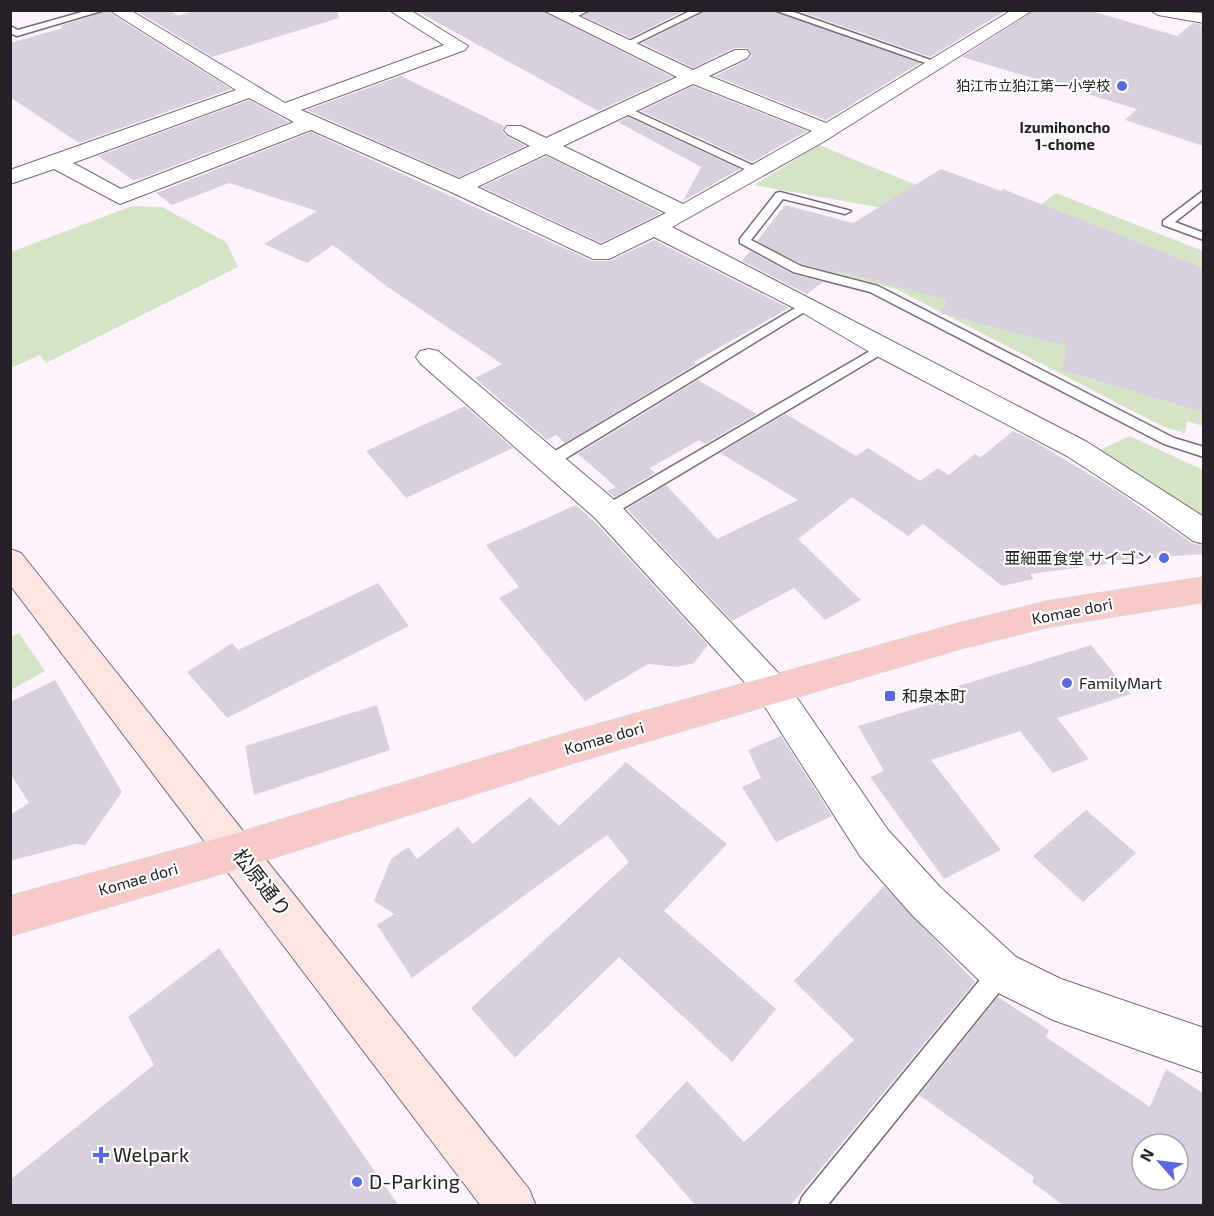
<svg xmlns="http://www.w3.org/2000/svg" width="1214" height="1216" font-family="'Exo 2','Noto Sans JP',sans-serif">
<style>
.green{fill:#d5e4c6}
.building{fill:#d9d0df;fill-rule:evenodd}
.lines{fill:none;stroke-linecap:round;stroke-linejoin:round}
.lane-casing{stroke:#776b76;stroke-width:3}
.street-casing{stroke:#776b76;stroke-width:2}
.secondary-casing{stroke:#776b76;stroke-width:2}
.primary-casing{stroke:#d8d7d8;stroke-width:2}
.lane{fill:#fff;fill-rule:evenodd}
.street{fill:#fff;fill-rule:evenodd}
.secondary{fill:#fce5e3;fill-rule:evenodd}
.primary{fill:#f8cac7;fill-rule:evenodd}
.poi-dot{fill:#5b68df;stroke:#fff;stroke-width:2}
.labels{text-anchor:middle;stroke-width:4.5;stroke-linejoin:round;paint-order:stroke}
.far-poi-label{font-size:14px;fill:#252025;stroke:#fff;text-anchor:end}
.far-neighbourhood-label{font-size:15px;font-weight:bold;fill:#252025;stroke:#fff}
.poi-label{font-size:16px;fill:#252025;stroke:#fff;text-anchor:start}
.street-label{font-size:16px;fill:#252025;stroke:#fff}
.near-street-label{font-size:20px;fill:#252025;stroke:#fff}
.near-poi-label{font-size:20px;fill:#252025;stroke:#fff;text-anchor:start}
</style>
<rect width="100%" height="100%" fill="#fef3fd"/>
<g class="green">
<polygon points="819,145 1014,225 1056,193 1203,251 1203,426 1187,421 1185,433 1162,426 896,289 803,264 764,246 794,212 908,236 911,213 754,185"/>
<polygon points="132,206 162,207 226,242 238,267 46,363 40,355 11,368 11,252"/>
<polygon points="1130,436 1203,470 1203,523 1089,455"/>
<polygon points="19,633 45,671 11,690 11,637"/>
</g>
<g class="building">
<polygon points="135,10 170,10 178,16 195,10 337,10 339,18 212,57"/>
<polygon points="415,10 541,10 672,77 598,111"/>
<polygon points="592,10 686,10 630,38 583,16"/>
<polygon points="706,10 772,10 920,63 826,120 715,76 749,59 752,54 747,48 734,48 693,68 642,43"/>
<polygon points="796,10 1007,10 930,57"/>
<polygon points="1035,10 1088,10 1177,36 1193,23 1203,25 1203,146 1125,120 1137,109 962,57"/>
<polygon points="107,11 231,89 79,143 10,97 10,43 63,28 60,26"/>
<polygon points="401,76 504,126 502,130 505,135 525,146 459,177 307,110"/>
<polygon points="693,86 807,131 752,162 641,111"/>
<polygon points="249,100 289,122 140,179 133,180 98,156"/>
<polygon points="628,117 740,169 683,201 701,167 618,122"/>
<polygon points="311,132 592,261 610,261 654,240 789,308 694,362 696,364 565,443 556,435 547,440 475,378 502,364 389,288 333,245 307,263 264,244 317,211 229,183 172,205 156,193"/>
<polygon points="546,156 661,213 601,243 482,187"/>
<polygon points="941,169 1001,191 1003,189 1203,268 1203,412 1062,370 1067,346 941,313 947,300 839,271 836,273 802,264 757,241 785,205 853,223"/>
<polygon points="750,251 792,274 823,282 807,294 742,261"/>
<polygon points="698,380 757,414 705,444 699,440 650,468 655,473 615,497 607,491 616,487 578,454"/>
<polygon points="465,406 513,448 406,498 366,451"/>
<polygon points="786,414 856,456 868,448 920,481 938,468 949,475 975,454 981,457 1013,431 1034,441 1114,489 1192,543 1203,546 1203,554 1106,561 1107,564 1030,574 1034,579 1002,586 923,524 908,536 852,497 798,539 861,600 825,620 794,588 732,621 627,509 666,485 717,539 798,500 720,453"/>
<polygon points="576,505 594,521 708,645 694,663 677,667 648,664 585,701 499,598 519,587 486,545"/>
<polygon points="378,583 409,626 227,718 187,672 232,643 238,650"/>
<polygon points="1091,645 1131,694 1057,718 1089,759 1053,773 1020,731 931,760 1001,850 944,879 870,777 884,771 858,726 958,696 952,688"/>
<polygon points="55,680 122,792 85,845 75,844 10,861 10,815 29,803 10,773 10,702"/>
<polygon points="377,705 390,750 254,795 245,746"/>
<polygon points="781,736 832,816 776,842 742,787 761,778 748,750"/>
<polygon points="626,762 727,844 664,911 776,1009 732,1062 619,957 515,1058 471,1008 629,862 607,835 412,978 377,925 394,914 374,901 391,859 408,847 417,859 458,827 473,844 530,797 559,826"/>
<polygon points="1086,810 1136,853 1083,902 1033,856"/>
<polygon points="884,886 975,982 790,1206 696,1206 635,1136 687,1081 744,1142 854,1040 794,981"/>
<polygon points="219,948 399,1206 10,1206 10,1180 154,1065 128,1017"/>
<path d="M998,997L1049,1030L1046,1037L1150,1107L1166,1069L1203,1093V1206H1064L1032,1182L1034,1177L919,1095ZM1142,1144H1178V1180H1142Z"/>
</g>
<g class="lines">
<g class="lane-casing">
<g id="lane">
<polygon points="89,10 105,10 17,36 10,33 10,26 18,30"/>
<polygon points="577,10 590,10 570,20 563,18"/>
<polygon points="692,10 704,10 627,48 619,46"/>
<polygon points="774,10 788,10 942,64 934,66"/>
<polygon points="624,106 761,169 762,171 753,173 620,111 620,107"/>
<polygon points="1204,190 1204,199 1175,222 1204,233 1204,240 1163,225 1163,221"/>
<polygon points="780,192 851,211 845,214 783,199 751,240 801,266 878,286 1174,438 1204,447 1204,457 1164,444 870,292 793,272 740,243 740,239 776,193"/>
<polygon points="807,301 813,305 811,308 555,465 545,465 543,461 545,457"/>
<polygon points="882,344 889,348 887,351 612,515 602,515 599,511 602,507"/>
<polygon points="1001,961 1009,964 1012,972 1009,980 827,1206 799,1206 802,1197 993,964"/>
</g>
</g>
<g class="street-casing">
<g id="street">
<path d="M109,10H130L285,103L444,45L389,10H410L468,46L465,50L301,110L459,179L530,146L507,134L504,130L507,126H521L546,138L677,77L543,10H566L693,70L735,50H747L750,54L747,58L709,76L826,123L1012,10H1033L823,142L672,227L1087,442L1204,517V544L1193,541L1147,508L1067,456L873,354L798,310L654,237L609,259H593L451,192L311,130L120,204L54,169L10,184V170L236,90ZM693,84L812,131L683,204L563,146ZM249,98L294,122L121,189L73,163ZM546,154L666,213L601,245L477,187Z"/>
<polygon points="1150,10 1204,13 1204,23 1158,15"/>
<polygon points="429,349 438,351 618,503 784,679 888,830 940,887 1016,957 1061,979 1204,1028 1204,1073 1053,1020 986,987 912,915 860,856 760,699 596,519 420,363 416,357 420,351"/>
</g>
</g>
<g class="secondary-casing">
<polygon id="secondary" points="10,549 21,553 529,1189 536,1206 481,1206 10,585"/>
</g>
<g class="primary-casing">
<polygon id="primary" points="1204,577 1204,602 1048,627 963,648 570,764 237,869 10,936 10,896 237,833 570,732 963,622 1048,601"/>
</g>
<use href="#lane" class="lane"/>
<use href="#street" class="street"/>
<use href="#secondary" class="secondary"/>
<use href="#primary" class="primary"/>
</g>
<g class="poi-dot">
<circle cx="1122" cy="86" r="6"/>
<circle cx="1164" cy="558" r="6"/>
<circle cx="1067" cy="683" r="6"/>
<rect x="884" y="690" width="12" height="12" rx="3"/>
<path d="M98 1146h6v6h6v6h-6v6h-6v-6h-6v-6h6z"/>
<circle cx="357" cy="1182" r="6"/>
</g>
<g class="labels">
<g class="far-poi-label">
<text x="1110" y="91">狛江市立狛江第一小学校</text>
</g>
<g class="far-neighbourhood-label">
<text x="1065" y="133">Izumihoncho<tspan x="1065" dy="17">1-chome</tspan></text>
</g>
<g class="poi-label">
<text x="1152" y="564" text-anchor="end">亜細亜食堂 サイゴン</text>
<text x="1079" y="689">FamilyMart</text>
<text x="902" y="702">和泉本町</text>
</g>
<g class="street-label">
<text transform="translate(1072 611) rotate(-11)" y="6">Komae dori</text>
<text transform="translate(604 738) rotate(-16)" y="6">Komae dori</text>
<text transform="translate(138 879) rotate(-16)" y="6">Komae dori</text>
</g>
<g class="near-street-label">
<text transform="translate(262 883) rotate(52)" y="7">松原通り</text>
</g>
<g class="near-poi-label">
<text x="113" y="1162">Welpark</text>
<text x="369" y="1189">D-Parking</text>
</g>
</g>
<rect width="1214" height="1216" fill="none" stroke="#252025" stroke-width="24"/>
<g transform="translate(1160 1162) rotate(298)"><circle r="28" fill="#ffffff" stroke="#a8a6a8" stroke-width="1.5"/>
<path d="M0-4.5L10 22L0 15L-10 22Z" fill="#5b68df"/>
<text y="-9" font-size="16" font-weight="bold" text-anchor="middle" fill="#252025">N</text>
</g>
</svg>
